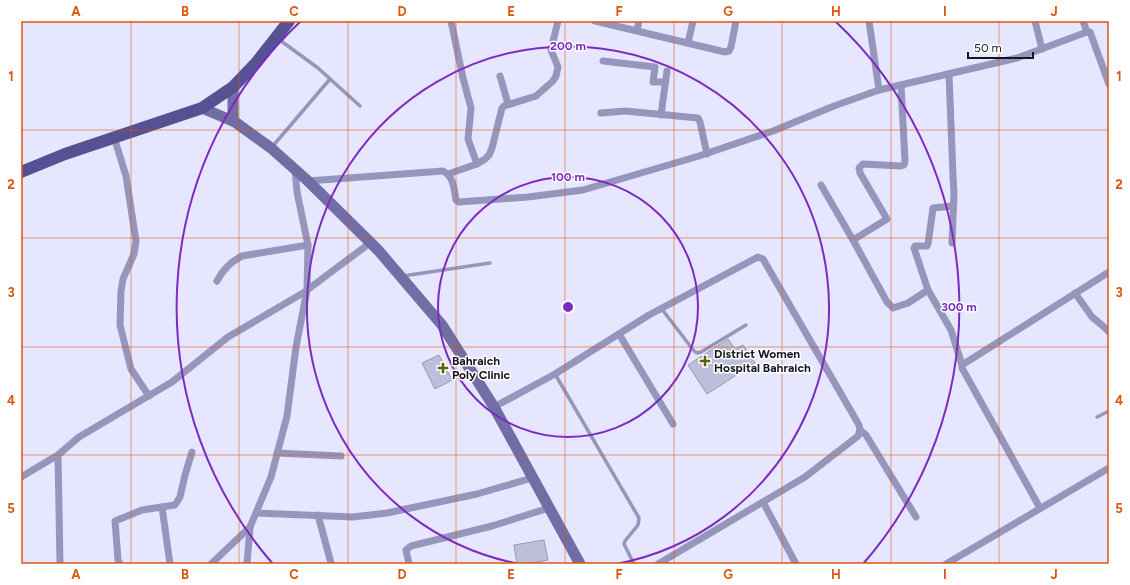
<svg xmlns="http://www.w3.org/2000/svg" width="1130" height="585" font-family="Figtree,sans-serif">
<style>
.building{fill:#bdbeda;stroke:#9697b2}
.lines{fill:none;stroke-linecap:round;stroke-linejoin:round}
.lane{stroke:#9696bc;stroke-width:3.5}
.street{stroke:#9696bc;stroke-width:7}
.secondary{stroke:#706ea5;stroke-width:11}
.primary{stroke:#565193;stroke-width:12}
.grid{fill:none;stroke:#de560d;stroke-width:1;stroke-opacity:0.55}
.ring{fill:none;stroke:#7b2cbf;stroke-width:2}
.poi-dot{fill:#576408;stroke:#fff;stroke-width:1.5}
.labels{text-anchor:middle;stroke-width:3;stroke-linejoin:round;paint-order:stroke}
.poi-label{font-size:12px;font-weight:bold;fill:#161620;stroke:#fff;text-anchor:start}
.centre{fill:#7b2cbf;stroke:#fff;stroke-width:2}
.ring-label{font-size:12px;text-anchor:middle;font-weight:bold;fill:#7b2cbf;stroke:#fff;stroke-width:3;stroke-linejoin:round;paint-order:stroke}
.neatline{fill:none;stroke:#de560d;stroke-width:1.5}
.grid-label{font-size:13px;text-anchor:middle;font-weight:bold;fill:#de560d}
</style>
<rect width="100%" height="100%" fill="#e6e6fe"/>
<g class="building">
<polygon points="728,339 735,349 743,345 755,363 707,394 688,365"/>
<polygon points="439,355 452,380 435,389 422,363"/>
<polygon points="544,540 548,560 526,564 517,564 514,545"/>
</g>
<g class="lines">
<g class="lane">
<polyline points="277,38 318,68 360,106"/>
<polyline points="272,147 330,79"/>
<polyline points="403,276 490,263"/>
<polyline points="661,308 694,351 697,353 701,352 746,325"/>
<polyline points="555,374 639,518 638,525 625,541 624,544 634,564"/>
<polyline points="1097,417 1109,411"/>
</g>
<g class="street">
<polyline points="451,21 463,78 471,108 468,139 477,164"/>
<polyline points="595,21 725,52 729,51 731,47 736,21"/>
<polyline points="1035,21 1042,49"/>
<polyline points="1083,21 1087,32 1090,32 1109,84"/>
<polyline points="637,30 639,21"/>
<polyline points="688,43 693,21"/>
<polyline points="603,61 655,67 653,82 665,82"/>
<polyline points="949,74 953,175 954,194 952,243"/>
<polyline points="500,76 508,104"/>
<polyline points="879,90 1017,58 1087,32"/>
<polyline points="601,113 625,111 698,118 700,122 707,154"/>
<polyline points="661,115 667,71"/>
<polyline points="114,137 126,176 136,241 134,254 123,279 121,291 120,325 131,369 149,396"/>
<polyline points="448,174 477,164 485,159 489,155 492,148 502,108 504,106 536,96 553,81 556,76 558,67 551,50 558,21"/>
<path d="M308,181L443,171C454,177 454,189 456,200L459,202L528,197L583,190L699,156L773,131L834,106L879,90L869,21"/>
<polyline points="821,185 853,240 887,302 893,308 908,303 928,290"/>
<polyline points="953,206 933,208 928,244 927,246 915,246 914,248 928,290 951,330 962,365"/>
<polyline points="853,240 887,219 860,173 859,168 863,164 901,166 904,165 905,161 901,85"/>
<path d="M217,281C223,269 230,262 242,256L308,245"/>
<polyline points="1075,293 1092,317 1103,326 1109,332"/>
<polyline points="619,334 673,424"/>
<polyline points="494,407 555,374 649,315 758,257 763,259 859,425 860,430 858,436 805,477 658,564"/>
<polyline points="860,430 866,435 916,517"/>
<polyline points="277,453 341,456"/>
<polyline points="58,455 60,564"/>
<polyline points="21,477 58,455 79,437 172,382 228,337 303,293 370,243"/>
<polyline points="763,502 796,564"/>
<polyline points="162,507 170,564"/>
<polyline points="1040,508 962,368 962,365 1109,272"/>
<polyline points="256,513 353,517 387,513 477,494 532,478"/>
<polyline points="318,515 331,563"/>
<polyline points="120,564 118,560 115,521 142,510 175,505 180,497 185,475 192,452"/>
<polyline points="211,564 250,527 271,477 287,416 296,347 307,290 308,245 297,192 295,169"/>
<polyline points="247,564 250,527"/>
<polyline points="409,564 406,550 411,546 492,526 549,508"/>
<polyline points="946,564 1109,468"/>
</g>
<g class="secondary">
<polyline points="233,87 233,121"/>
<polyline points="202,108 235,122 271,148 308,181 378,250 442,325 494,407 580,564"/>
</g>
<polyline class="primary" points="21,172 65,154 202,108 233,87 256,63 289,21"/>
</g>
<path class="grid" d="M131,21V564M239,21V564M348,21V564M456,21V564M565,21V564M674,21V564M782,21V564M891,21V564M999,21V564M21,130H1109M21,238H1109M21,347H1109M21,455H1109"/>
<g class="ring">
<circle cx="568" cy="307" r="130"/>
<path d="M520 564A261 261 0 1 1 616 564"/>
<path d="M273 564A391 391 0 0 1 301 21M835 21A391 391 0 0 1 863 564"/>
</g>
<g class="poi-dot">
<path d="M703 355h4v4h4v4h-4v4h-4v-4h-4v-4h4z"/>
<path d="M441 362h4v4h4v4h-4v4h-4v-4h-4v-4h4z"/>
</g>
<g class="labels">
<g class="poi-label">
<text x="714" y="358">District Women<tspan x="714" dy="14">Hospital Bahraich</tspan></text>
<text x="452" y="365">Bahraich<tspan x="452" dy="14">Poly Clinic</tspan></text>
</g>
</g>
<circle cx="568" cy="307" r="6" class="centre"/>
<g class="ring-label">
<text x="568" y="50">200 m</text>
<text x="568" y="181">100 m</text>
<text x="959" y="311">300 m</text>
</g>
<rect width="1130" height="585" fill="none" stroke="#ffffff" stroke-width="44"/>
<path d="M968 52v6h65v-6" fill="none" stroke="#161620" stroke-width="2"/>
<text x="974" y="52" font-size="12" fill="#161620" stroke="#ffffff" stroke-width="3" paint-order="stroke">50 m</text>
<rect x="22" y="22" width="1086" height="541" class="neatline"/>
<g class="grid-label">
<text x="76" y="16">A</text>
<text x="185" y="16">B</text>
<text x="294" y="16">C</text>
<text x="402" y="16">D</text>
<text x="511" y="16">E</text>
<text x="619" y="16">F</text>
<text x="728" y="16">G</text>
<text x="836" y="16">H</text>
<text x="945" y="16">I</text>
<text x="1054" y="16">J</text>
<text x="11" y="81">1</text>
<text x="1119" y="81">1</text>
<text x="11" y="189">2</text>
<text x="1119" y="189">2</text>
<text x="11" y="297">3</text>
<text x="1119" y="297">3</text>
<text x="11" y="405">4</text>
<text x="1119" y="405">4</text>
<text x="11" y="513">5</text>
<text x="1119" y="513">5</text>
<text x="76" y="579">A</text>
<text x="185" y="579">B</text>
<text x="294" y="579">C</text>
<text x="402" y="579">D</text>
<text x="511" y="579">E</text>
<text x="619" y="579">F</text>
<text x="728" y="579">G</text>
<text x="836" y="579">H</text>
<text x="945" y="579">I</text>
<text x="1054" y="579">J</text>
</g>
</svg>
